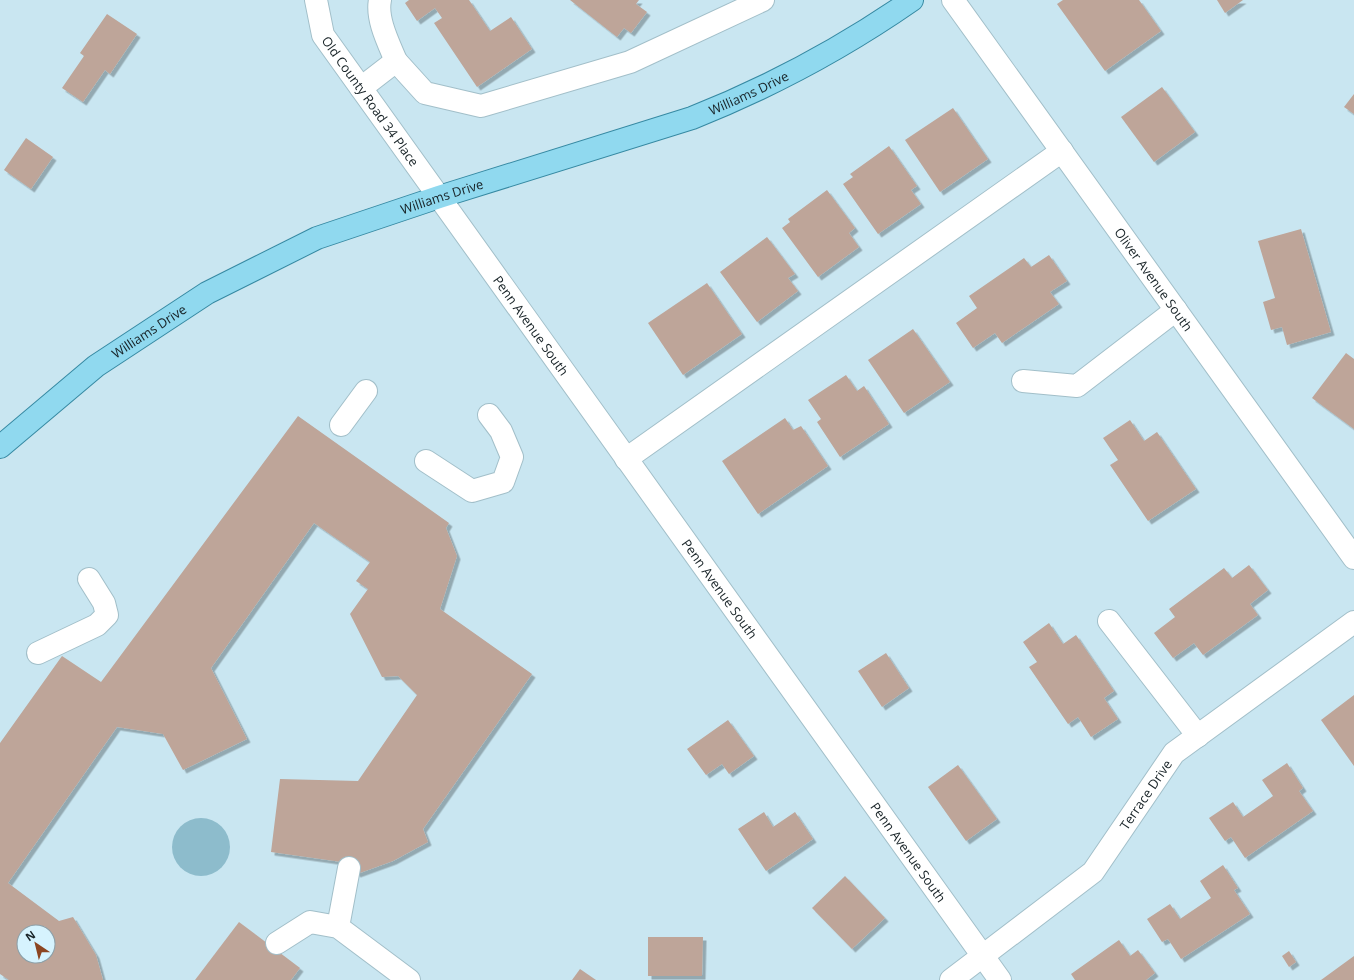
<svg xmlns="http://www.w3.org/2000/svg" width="1354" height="980" font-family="'Open Sans',sans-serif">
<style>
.green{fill:#8dbccc}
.building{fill:#bea599;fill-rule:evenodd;filter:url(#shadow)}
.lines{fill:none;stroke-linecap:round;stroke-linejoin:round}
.minor-casing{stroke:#a2bfc9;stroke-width:24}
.major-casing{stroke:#3689a2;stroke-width:24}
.minor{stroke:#fff;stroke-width:22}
.major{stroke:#90d9ef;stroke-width:22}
.labels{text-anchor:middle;stroke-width:3.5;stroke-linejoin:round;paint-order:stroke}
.street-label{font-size:13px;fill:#172226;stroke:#d6f3fe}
</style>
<defs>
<filter id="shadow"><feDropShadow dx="3.5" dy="3.5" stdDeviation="0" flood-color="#0004"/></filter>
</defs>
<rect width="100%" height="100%" fill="#c9e6f1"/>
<circle class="green" cx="201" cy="847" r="29"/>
<g class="building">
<polygon points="409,0 469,0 490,31 511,17 532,49 477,87 434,23 442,18 435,8 417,21 405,3"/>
<polygon points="570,0 639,0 636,4 647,12 631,33 624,28 617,37"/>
<polygon points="1063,0 1139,0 1161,31 1105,71 1057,4"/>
<polygon points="1217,0 1243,0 1225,13"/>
<polygon points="107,14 137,34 110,74 105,70 83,102 62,88 84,56 80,53"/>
<polygon points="1162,87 1195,132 1154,162 1121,117"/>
<polygon points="1354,94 1354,114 1344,107"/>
<polygon points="953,108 988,159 940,192 905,140"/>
<polygon points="26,138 53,157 31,189 4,170"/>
<polygon points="889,146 917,186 911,190 921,204 878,234 843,184 853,177 850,174"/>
<polygon points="827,190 855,228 849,233 859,247 818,277 782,228 790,222 788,219"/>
<polygon points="1301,229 1331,332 1287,345 1282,327 1271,330 1263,302 1275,298 1258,241"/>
<polygon points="767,237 795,274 788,278 798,291 757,322 720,272"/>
<polygon points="1049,255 1067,281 1050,292 1059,304 1002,343 995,333 973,348 956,323 977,308 969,296 1024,258 1031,267"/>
<polygon points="707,283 742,334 683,375 648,323"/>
<polygon points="913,329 950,382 904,413 868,360"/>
<polygon points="1346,353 1354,359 1354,429 1312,398"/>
<polygon points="846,375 857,391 864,386 889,424 840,457 817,422 821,419 808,400"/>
<path d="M298,416L449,523L446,528L457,556L440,609L532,674L423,829L428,842L393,861L357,874L349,863L271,852L280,779L358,781L417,695L398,676L382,677L350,614L368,589L356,581L370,562L314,523L211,668L247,739L183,770L163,734L117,727L8,883L59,921L73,917L96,955L103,980H9L0,974V743L62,656L101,682ZM24,932H48V956H24Z"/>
<polygon points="785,418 793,430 801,426 828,466 758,514 722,461"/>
<polygon points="1130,420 1144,441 1157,432 1196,489 1148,521 1110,465 1118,460 1103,438"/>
<polygon points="1249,565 1268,590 1250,604 1258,615 1203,655 1194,643 1173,658 1154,633 1175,617 1169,609 1224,568 1232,578"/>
<polygon points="1049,623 1063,644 1076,635 1114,691 1104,698 1118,719 1091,737 1078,717 1068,724 1029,667 1037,662 1023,642"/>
<polygon points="886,653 909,688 882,707 858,671"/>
<polygon points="1354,695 1354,766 1321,720"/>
<polygon points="728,720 754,756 729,774 722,764 706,775 687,749"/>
<polygon points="1287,763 1303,788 1299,791 1313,811 1245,858 1231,837 1225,841 1209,818 1233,802 1243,817 1273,796 1262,780"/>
<polygon points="958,765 997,819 966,841 928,787"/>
<polygon points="764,812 773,827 795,812 813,839 766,871 738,829"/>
<polygon points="1223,865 1238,888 1234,890 1250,914 1181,959 1168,939 1162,942 1147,919 1170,904 1180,919 1211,898 1200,881"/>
<polygon points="845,876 885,918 852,949 812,908"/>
<polygon points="239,922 300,968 291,980 195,980"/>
<polygon points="648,937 703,937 702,976 648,976"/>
<polygon points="1119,940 1130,956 1138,950 1155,973 1146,980 1075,980 1071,974"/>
<polygon points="1289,951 1296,962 1289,967 1282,956"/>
<polygon points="1354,956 1354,980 1321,980"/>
<polygon points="580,969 596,980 572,980"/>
</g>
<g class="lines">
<g class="minor-casing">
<g id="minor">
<path id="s1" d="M316,0L323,35L1000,980"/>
<path d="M380,0C376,19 389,44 396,61"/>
<path id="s2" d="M953,0L1354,558"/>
<polyline points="361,88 396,61 425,93 481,106 630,62 763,0"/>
<polyline points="1023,381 1077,386 1176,310"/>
<polyline points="341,425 366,391"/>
<polyline points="626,459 1062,151"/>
<polyline points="426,461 472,491 503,482 512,457 501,431 489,415"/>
<polyline points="1109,621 1198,736"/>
<polyline points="38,653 97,625 107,615 104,603 89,579"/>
<polyline points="338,927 349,868"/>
<polyline points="277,943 310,922 338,927 409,980"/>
<path id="s3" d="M951,980L1093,872L1174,753L1354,622"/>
</g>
</g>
<g class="major-casing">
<g id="major">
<path id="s4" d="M0,447L96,366L207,293L317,238L439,197L692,118C770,87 843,48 912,0"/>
</g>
</g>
<use href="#minor" class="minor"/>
<use href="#major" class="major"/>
</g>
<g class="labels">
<g class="street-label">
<text dy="5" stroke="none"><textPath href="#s4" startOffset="837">Williams Drive</textPath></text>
<text dy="5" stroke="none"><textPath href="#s1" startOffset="117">Old County Road 34 Place</textPath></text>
<text dy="5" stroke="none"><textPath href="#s4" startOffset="513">Williams Drive</textPath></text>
<text dy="5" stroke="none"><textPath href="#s2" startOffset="344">Oliver Avenue South</textPath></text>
<text dy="5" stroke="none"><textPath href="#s1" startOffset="393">Penn Avenue South</textPath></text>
<text dy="5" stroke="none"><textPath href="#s4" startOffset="189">Williams Drive</textPath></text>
<text dy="5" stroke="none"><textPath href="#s1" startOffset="717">Penn Avenue South</textPath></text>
<text dy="5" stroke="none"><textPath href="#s3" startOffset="272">Terrace Drive</textPath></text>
<text dy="5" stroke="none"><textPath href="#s1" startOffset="1041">Penn Avenue South</textPath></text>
</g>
</g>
<g transform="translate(36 944) rotate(325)"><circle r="19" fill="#d6f3fe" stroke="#8a9fa8"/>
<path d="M0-3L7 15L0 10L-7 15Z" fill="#8c4521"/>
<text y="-6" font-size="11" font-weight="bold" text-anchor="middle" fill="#172226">N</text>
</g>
</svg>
